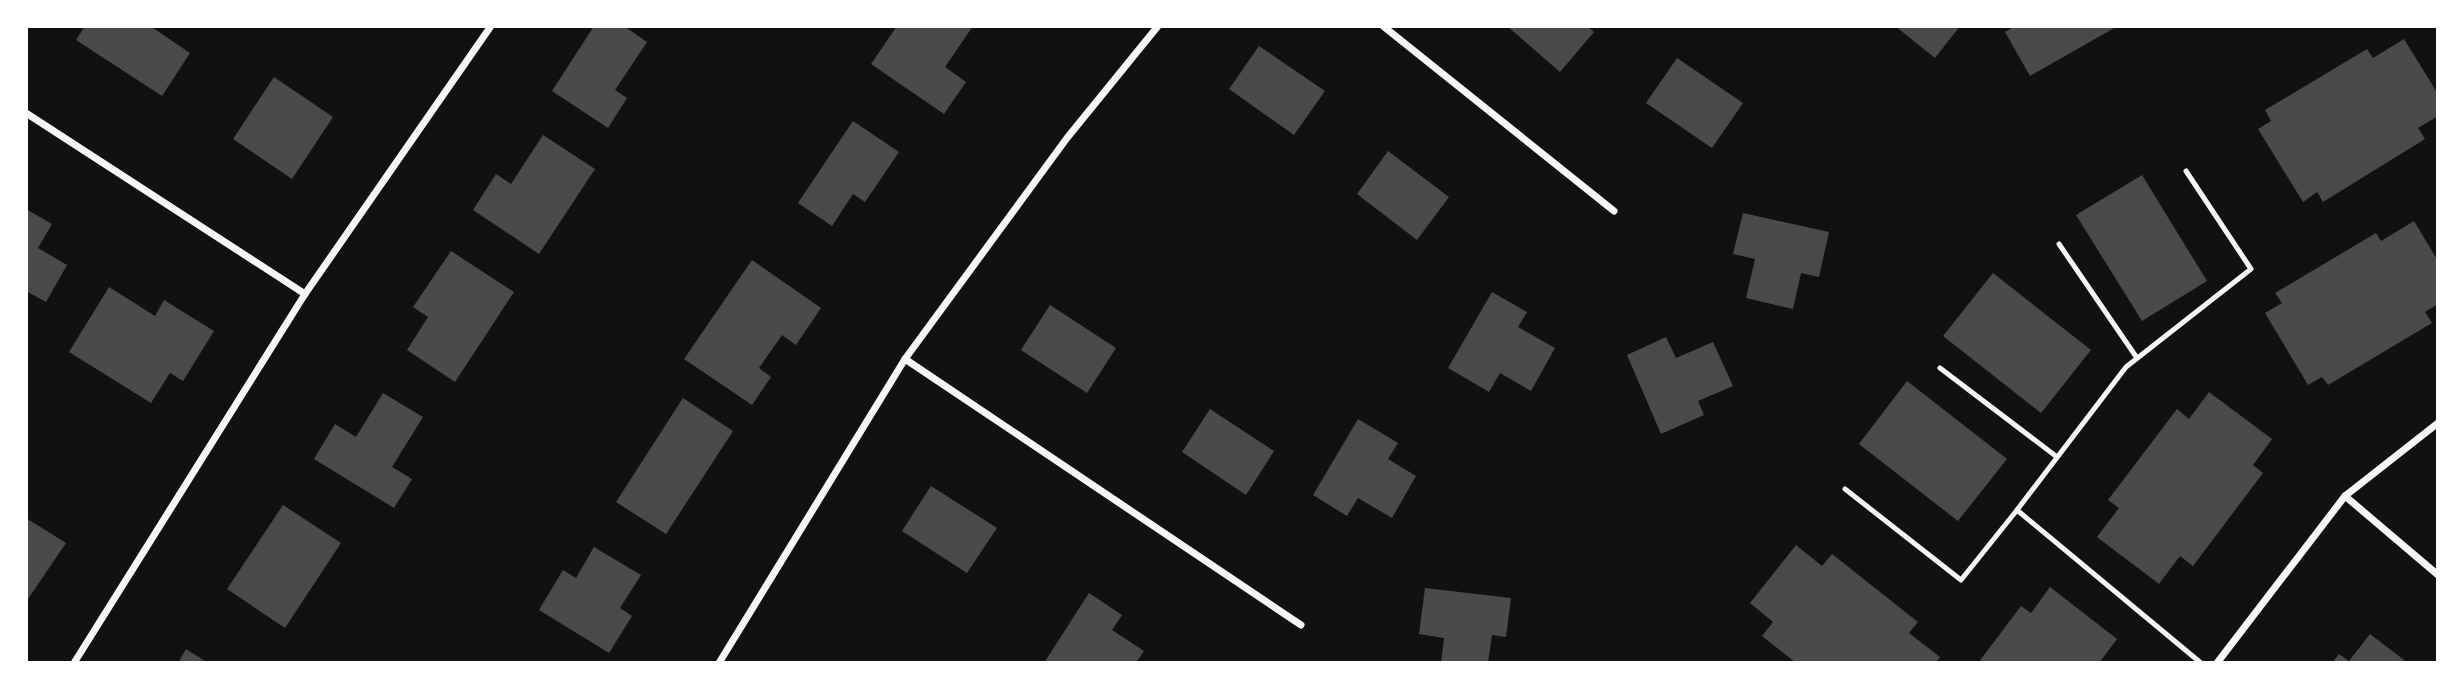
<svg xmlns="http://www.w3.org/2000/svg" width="2464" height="689" font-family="Bitter,serif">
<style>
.building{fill:#4a4a4a}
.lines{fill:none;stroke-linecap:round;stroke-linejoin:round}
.service{stroke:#f5f5f5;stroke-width:5}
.minor{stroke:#f5f5f5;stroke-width:7}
</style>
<rect width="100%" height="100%" fill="#111"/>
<g class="building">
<polygon points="85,26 150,26 190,53 162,96 76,40"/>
<polygon points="594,26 624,26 647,42 615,90 627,98 608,128 552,91"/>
<polygon points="897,26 973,26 945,67 966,82 944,114 871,64"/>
<polygon points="1507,26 1587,26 1594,32 1560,72"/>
<polygon points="1895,26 1960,26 1935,58"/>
<polygon points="2015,26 2118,26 2030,76 2005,32"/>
<polygon points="2404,39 2438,94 2438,116 2418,128 2425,139 2323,202 2317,192 2303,202 2258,129 2271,121 2265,110 2367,49 2373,58"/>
<polygon points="1259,46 1325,91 1294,135 1229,89"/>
<polygon points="1677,58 1743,103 1712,148 1646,103"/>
<polygon points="274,77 333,117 292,179 233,139"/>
<polygon points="853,121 899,152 865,202 853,194 832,226 798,203"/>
<polygon points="543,135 595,169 539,254 473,210 496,174 511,184"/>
<polygon points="1388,151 1449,197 1417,240 1357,194"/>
<polygon points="2142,175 2207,281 2142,321 2076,215"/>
<polygon points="26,209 52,224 38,248 67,265 46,302 26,291"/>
<polygon points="1743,213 1829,232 1819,277 1801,273 1793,309 1746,298 1755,259 1733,254"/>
<polygon points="2414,221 2438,261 2438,304 2425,312 2432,323 2328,385 2322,377 2308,385 2265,313 2282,303 2275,293 2376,233 2381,241"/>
<polygon points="451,251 514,292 455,382 407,350 428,317 413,307"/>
<polygon points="752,260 821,308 796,345 782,335 759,368 771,377 752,405 684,359"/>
<polygon points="1993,273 2091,350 2041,413 1943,336"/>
<polygon points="109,287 155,316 164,300 214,331 183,381 170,373 151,403 69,352"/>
<polygon points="1492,292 1527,312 1518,327 1555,348 1531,391 1500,373 1489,392 1448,368"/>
<polygon points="1050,305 1116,348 1087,393 1021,350"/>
<polygon points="1666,337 1676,358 1713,342 1733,386 1698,401 1704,415 1661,434 1627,355"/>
<polygon points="1907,381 2007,459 1958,521 1859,444"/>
<polygon points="2209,392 2272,439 2253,465 2263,473 2193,566 2180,556 2159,584 2097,537 2119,508 2108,500 2177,409 2189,419"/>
<polygon points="383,393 423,417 392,467 412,479 394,508 314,459 335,424 356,437"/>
<polygon points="683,398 733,431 666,534 616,502"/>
<polygon points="1210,409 1274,451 1246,495 1182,452"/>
<polygon points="1358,419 1398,443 1388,459 1416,476 1392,518 1358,498 1347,516 1313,495"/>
<polygon points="931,486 997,528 967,573 902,531"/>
<polygon points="283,505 341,543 285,628 227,589"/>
<polygon points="26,518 66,543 26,602"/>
<polygon points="1796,545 1822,566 1832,554 1918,622 1909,633 1940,657 1936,663 1796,663 1762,636 1773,622 1750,603"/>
<polygon points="594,547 641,575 620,608 632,616 609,653 539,610 563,570 576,578"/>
<polygon points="2050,587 2117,639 2099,663 1978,663 2021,606 2031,613"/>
<polygon points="1425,588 1511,598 1506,637 1492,635 1488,663 1441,663 1444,638 1419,634"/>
<polygon points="1089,593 1122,615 1112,630 1144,651 1136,663 1044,663"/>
<polygon points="2370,634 2408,663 2332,663 2339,654 2349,661"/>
<polygon points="186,649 208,663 178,663"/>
</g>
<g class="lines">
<g class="service">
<polyline points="2186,171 2251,269 2126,367 2017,510 2201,663"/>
<polyline points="2059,244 2137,358"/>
<polyline points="1940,368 2057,457"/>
<polyline points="1845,489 1961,580 2017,510"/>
</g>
<g class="minor">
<polyline points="1383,26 1614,211"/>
<polyline points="26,113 305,294"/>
<polyline points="905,359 1301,625"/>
<polyline points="2345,496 2438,575"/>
<polyline points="74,663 305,294 491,26"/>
<polyline points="719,663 905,359 1067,138 1158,26"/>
<polyline points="2217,663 2345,496 2438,423"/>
</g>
</g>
<rect width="2464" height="689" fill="none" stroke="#ffffff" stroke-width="56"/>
</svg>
